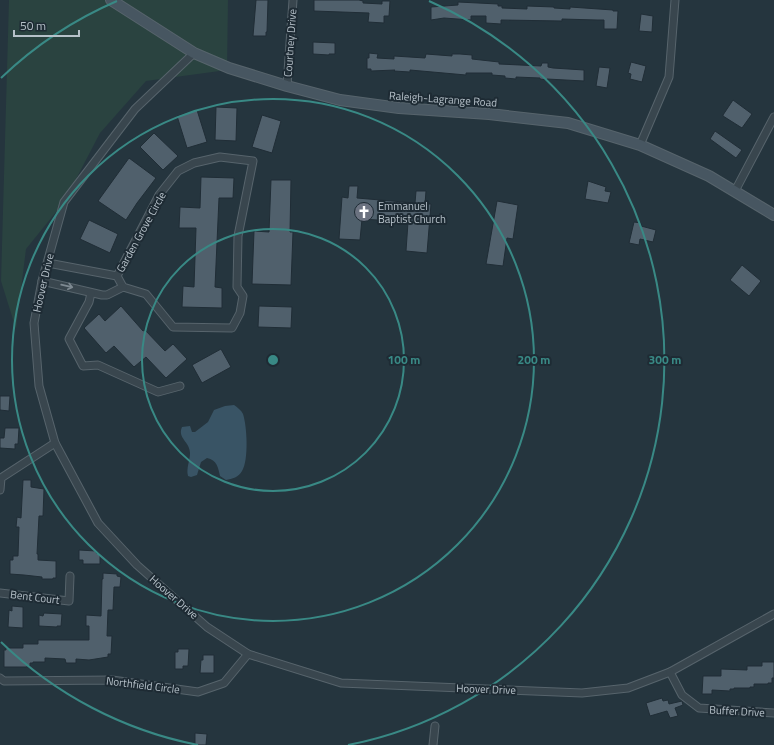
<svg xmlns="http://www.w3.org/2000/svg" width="774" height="745" font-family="'Titillium Web',sans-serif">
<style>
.green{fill:#2a4340}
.water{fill:#395465}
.building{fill:#50606c;stroke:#202d36}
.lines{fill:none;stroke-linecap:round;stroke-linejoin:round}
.street-casing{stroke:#57646c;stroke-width:9}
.secondary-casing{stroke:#57646c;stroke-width:12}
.street{stroke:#39464e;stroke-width:7}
.secondary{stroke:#475661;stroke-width:10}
.oneway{stroke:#7e8a92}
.ring{fill:none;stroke:#398985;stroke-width:2}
.labels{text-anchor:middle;stroke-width:4;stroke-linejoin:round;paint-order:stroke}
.street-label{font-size:11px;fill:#b6c1c9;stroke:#1e2b34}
.poi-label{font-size:11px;fill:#b6c1c9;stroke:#1e2b34;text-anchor:start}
.centre{fill:#398985;stroke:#1e2b34;stroke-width:2}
.ring-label{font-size:12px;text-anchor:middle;font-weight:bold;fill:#398985;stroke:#1e2b34;stroke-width:4;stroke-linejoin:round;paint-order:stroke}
</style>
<rect width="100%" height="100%" fill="#25353e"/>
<polygon class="green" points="9,0 228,0 227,70 146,81 100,133 64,202 26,249 16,329 1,281"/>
<path class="water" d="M234,405C238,408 241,410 243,414C247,426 249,460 242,471C239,477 232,479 226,480L220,476C218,467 217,460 207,458L201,462L197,475L191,477L188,476C186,468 190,461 190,453C190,442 177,438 182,427L190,426L192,432H195L208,422L214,410L225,406Z"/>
<g class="building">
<polygon points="256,0 268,0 267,32 266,32 266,36 253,36"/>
<polygon points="314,0 359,0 363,1 363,3 382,4 382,1 390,1 389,16 384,16 384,23 368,22 369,13 314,11"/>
<polygon points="458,2 498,4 498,6 502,6 502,8 527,9 527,6 554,7 554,8 570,9 570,7 613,10 613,11 618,11 617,29 604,29 604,20 597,20 562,19 562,21 501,20 501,24 486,23 486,16 471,16 471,20 444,18 431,20 431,7 458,5"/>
<polygon points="641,14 653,16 652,32 639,31"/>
<polygon points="313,42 335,43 335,54 329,54 329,55 313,54"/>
<polygon points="369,53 378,54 377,58 394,59 394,56 425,58 426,54 452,56 452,54 460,54 472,55 472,59 499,62 499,64 541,66 542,63 548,63 548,67 553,68 584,70 584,81 547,79 547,80 540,79 540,78 516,77 516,79 505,78 505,76 492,75 492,73 466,73 466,75 410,70 410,72 394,71 395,70 371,71 371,69 367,69 367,58 369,58"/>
<polygon points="631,62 646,66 642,82 630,79 631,74 628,73"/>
<polygon points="599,67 610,68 607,88 596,86"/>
<polygon points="733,100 752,114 742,128 723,116 723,115"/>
<polygon points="216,107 237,108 236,141 215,140"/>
<polygon points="197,110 207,142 187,148 177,116"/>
<polygon points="262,115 281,121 272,153 252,147"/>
<polygon points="715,131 742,150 736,158 710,139"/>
<polygon points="154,133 178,156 163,170 140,147"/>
<polygon points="129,158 156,178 137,203 126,220 98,201"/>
<polygon points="201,177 234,178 233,198 219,198 215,287 222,288 222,308 182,307 183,286 194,287 196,228 179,228 180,207 200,208"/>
<polygon points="271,180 291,180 290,232 293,232 291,285 252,284 254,231 269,232"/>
<polygon points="588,181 606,187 605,191 611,192 608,203 585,199"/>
<polygon points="349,186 358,186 357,198 415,203 416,191 426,191 425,204 431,204 427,253 406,251 408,222 362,219 360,240 339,239 342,197 348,198"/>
<polygon points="497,201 518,205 513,239 507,238 503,266 486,264"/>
<polygon points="89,220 118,234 110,253 80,239"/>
<polygon points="634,222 641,223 641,226 656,230 653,242 640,239 639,245 629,243"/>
<polygon points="742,265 761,281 749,296 730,280"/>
<polygon points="121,306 143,331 145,330 165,351 173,344 187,359 166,378 146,357 134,367 114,346 106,353 84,328 99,314 105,321"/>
<polygon points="259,306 292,307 291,328 258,327"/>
<polygon points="221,349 231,367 202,383 192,365"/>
<polygon points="0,396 10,396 9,411 0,410"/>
<polygon points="5,428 19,428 18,444 15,444 15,449 0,448 0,438 4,438"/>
<polygon points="23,480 31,480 31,487 44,489 43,516 39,516 37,554 38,554 38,560 56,561 56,578 53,578 53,579 42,579 42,577 24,575 10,574 10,560 13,560 13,556 18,556 19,527 16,527 17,517 21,518"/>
<polygon points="79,550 96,551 96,553 100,554 100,564 83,564 83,560 79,560"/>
<polygon points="103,573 117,574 117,576 121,577 120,587 114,587 113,610 108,610 107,636 112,636 111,654 108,654 108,657 89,660 76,659 76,663 66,663 65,659 45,658 45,662 33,662 33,663 30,663 30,666 26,667 4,667 4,650 6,650 6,648 23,648 23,644 38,644 38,640 89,640 89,626 86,626 86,615 101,616 102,579 103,579"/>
<polygon points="12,606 23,607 23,628 8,627 9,610 12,611"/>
<polygon points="44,613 62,614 61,626 57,626 57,627 39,626 39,615 43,616"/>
<polygon points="178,649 189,649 188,666 183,666 183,669 175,669 175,652 178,652"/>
<polygon points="203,655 214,655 214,673 200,673 201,660 203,660"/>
<polygon points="762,662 774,662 774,678 772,678 772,683 768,683 768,684 754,684 754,687 750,687 750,688 734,688 734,689 730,689 730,691 712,690 712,694 702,694 703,676 721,676 721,669 747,670 747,666 762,666"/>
<polygon points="662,698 663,701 668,700 669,704 682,701 683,705 675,708 678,716 670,718 667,711 650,716 646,703"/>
<polygon points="195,733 207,734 206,745 195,745"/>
</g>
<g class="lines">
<g class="street-casing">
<g id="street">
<polyline points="194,53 135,109 64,202 42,281 34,323 39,386 55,443 98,523 137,565 207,627 248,654 341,683 582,693 628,688 670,672 774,614"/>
<polyline points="287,86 293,0"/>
<polyline points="640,145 669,77 675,0"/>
<polyline points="735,191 774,117"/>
<polyline points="48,263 117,276 159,195 178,171 194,163 220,157 253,161 238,236 237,287 243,296 240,313 232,328 173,327 146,294 123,287 117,276"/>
<polyline points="42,281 102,295 107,295 123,287"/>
<polyline points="91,293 89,302 69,339 83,366 98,365 158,392 180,386"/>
<polyline points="0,490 1,478 55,443"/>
<polyline points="0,593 69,601 70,576"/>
<polyline points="670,672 682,695 699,708 774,713"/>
<polyline points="0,678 4,681 112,680 198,692 224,683 248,654"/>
<polyline points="433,745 435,726"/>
</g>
</g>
<g class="secondary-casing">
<polyline id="secondary" points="111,0 194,53 229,68 287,86 340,100 399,108 489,114 568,123 640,145 709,176 774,215"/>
</g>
<use href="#street" class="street"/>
<use href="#secondary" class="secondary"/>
</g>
<defs><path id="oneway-shaft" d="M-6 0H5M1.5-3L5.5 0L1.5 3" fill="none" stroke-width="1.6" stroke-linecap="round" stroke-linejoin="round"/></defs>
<use class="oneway" href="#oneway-shaft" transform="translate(67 286) rotate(13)"/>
<g class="ring">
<circle cx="273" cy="360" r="131"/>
<circle cx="273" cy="360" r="261"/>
<path d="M198 745A392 392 0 0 1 1 642M1 78A392 392 0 0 1 117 1M429 1A392 392 0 0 1 348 745"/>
</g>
<defs>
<g id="church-disc" transform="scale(1)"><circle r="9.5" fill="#6b7280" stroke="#1e2b34"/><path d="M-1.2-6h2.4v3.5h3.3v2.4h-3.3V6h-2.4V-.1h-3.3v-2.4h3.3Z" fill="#fff"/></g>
</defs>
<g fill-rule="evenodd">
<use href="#church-disc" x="364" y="212"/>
</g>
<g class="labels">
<g class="street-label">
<text transform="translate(290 43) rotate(-86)" y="4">Courtney Drive</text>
<text transform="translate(443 99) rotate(4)" y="4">Raleigh-Lagrange Road</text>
<text transform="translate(141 232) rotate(-61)" y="4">Garden Grove Circle</text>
<text transform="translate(43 283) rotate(-77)" y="4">Hoover Drive</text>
<text transform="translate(35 597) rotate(7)" y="4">Bent Court</text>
<text transform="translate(174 597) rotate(41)" y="4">Hoover Drive</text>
<text transform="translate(143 685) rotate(7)" y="4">Northfield Circle</text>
<text transform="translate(486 689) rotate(2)" y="4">Hoover Drive</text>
<text transform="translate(737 711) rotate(3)" y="4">Buffer Drive</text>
</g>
<g class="poi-label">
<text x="378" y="210">Emmanuel<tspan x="378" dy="13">Baptist Church</tspan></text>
</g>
</g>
<circle cx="273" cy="360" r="6" class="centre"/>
<g class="ring-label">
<text x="404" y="364">100 m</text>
<text x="534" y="364">200 m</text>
<text x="665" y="364">300 m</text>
</g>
<path d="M14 30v6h65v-6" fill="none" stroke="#b6c1c9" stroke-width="2"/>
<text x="20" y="30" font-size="12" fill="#b6c1c9" stroke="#1e2b34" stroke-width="3" paint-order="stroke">50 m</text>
</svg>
